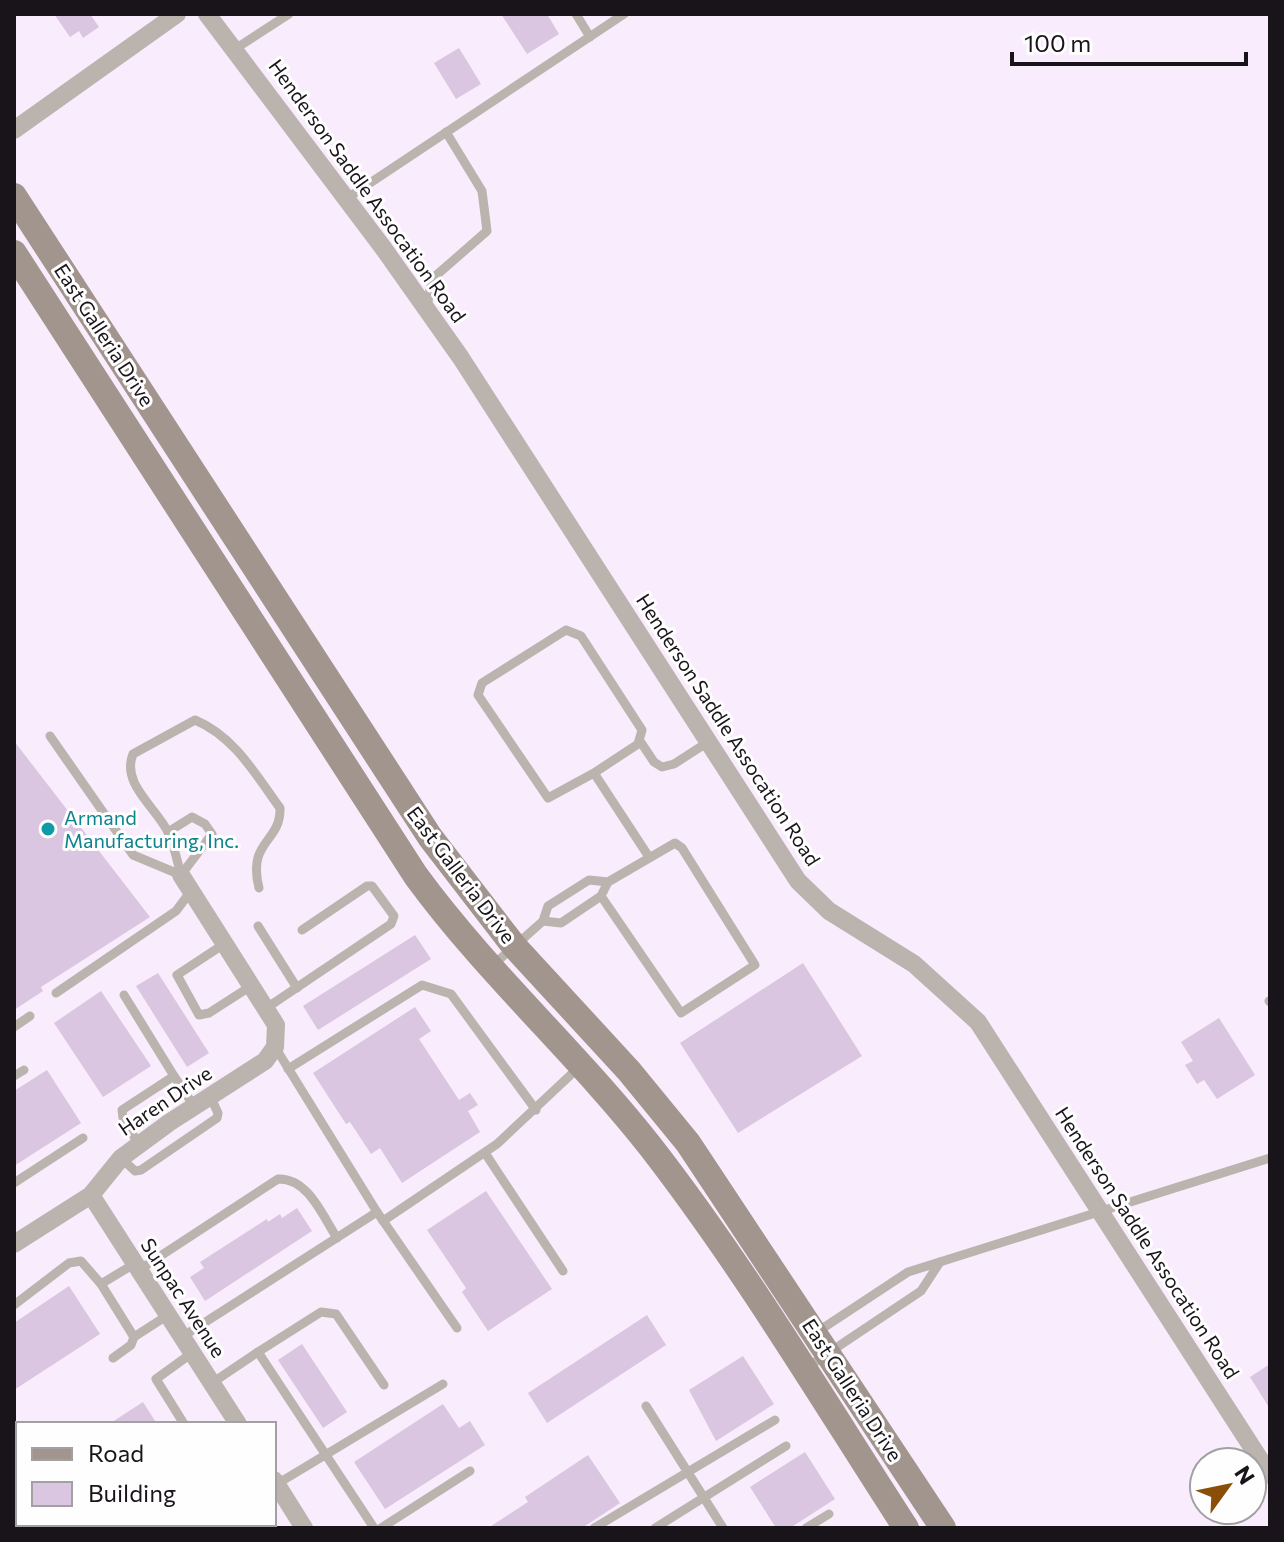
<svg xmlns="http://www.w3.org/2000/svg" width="1284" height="1542" font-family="Commissioner,sans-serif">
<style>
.building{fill:#dbc6e1}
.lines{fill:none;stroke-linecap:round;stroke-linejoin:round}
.lane{stroke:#bbb3ae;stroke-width:9}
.street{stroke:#bbb3ae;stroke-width:18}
.secondary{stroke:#a1958e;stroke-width:26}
.culture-dot{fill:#0f9aa8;stroke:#fefefe;stroke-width:3}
.labels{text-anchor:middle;stroke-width:6;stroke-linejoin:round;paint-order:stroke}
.street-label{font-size:20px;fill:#19141a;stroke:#fefefe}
.culture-label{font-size:20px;fill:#0d838f;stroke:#fefefe;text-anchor:start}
</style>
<rect width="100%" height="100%" fill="#f9ecfc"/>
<g class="building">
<polygon points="54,14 90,14 99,27 83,38 79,31 70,37"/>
<polygon points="501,14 547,14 559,34 527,54"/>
<polygon points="459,48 481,84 456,99 434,63"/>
<polygon points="14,741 150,917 41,987 43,991 14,1010"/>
<polygon points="415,935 431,959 318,1030 303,1006"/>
<polygon points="803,963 862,1056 738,1133 680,1043"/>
<polygon points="158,973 209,1053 187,1067 136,986"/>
<polygon points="101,991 151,1066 103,1097 54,1023"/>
<polygon points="415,1007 431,1031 419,1039 459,1100 470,1093 478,1105 468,1111 480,1132 402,1183 380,1148 371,1154 350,1122 346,1124 313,1073"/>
<polygon points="1219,1018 1255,1075 1217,1099 1204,1080 1197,1084 1185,1065 1193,1061 1181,1042"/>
<polygon points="47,1070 81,1123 14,1166 14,1091"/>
<polygon points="486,1191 552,1289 488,1331 462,1292 466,1288 427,1230"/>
<polygon points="297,1208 312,1231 205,1301 190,1277 204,1268 200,1262 267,1219 268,1222 280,1214 282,1218"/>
<polygon points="69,1286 100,1334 14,1390 14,1323"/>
<polygon points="647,1315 666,1345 547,1423 528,1393"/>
<polygon points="302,1344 347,1412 323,1428 278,1360"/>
<polygon points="743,1356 774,1404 716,1441 689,1390"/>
<polygon points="1270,1364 1270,1409 1250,1377"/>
<polygon points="143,1402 157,1424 109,1424"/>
<polygon points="443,1404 459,1428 470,1421 485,1445 385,1509 354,1462"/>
<polygon points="805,1452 835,1499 790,1528 776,1528 750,1487"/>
<polygon points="588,1455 620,1503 582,1528 488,1528 528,1502 525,1497"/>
</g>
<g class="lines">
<g class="lane">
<polyline points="576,14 590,37"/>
<polyline points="235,49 289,14"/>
<polyline points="346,199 624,14"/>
<polyline points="427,307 432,279 487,231 482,191 446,132"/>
<polyline points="50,736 133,855 181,875"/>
<polyline points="640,741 654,762 662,767 674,764 708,742"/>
<polyline points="594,773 548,798 478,695 482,683 566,630 581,636 642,730 638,744 594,773 649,857"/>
<polyline points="168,832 192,817 205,824 212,834 181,875"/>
<path d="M181,875C177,861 174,844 168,832C155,806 121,784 133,754L195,720C234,736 256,775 280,808C281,843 247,840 259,888"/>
<polyline points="543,921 561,923 601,896 608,882 675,843 682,848 755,965 681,1013 601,896"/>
<polyline points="258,926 297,988"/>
<polyline points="224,944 177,975 199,1015 209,1013 251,986"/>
<polyline points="492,966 543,921 548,906 589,880 608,882"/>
<polyline points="56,993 176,911 191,891"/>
<polyline points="124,995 174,1076 122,1110 123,1118 139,1145"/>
<polyline points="1269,1001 1270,1002"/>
<polyline points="265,1009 391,924 394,916 372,886 367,886 302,930"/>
<polyline points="14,1027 30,1016"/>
<polyline points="275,1047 377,1212 457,1328"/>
<polyline points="288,1069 422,985 451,994 536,1110"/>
<polyline points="14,1076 24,1070"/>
<polyline points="174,1076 194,1106"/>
<polyline points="485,1153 563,1271"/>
<polyline points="121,1158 135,1171 141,1170 217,1118 218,1113 210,1096"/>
<polyline points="14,1183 83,1138"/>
<polyline points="383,1221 497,1144 578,1068"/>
<path d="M139,1270L278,1179C308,1178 322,1215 337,1238"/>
<polyline points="101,1284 134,1264"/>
<polyline points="14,1305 69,1263 81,1261 101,1284 134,1337 131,1345 113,1358"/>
<polyline points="817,1332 908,1272 1270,1158"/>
<polyline points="134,1337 168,1315"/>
<polyline points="182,1337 377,1212"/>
<polyline points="258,1352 321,1312 336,1314 384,1385"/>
<polyline points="806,1368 921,1291 940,1262"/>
<polyline points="212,1383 258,1352 374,1528"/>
<polyline points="646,1406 723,1528"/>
<polyline points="184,1424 156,1379 192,1353"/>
<polyline points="277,1484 443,1384"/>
<polyline points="249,1524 252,1528"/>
<polyline points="381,1528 470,1471"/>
<polyline points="594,1528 775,1420"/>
<polyline points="655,1528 786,1446"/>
<polyline points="806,1528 829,1514"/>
</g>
<g class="street">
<polyline points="207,14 384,249 461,358 798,881 829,911 914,964 978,1022 1270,1475"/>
<polyline points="14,130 177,14"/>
<polyline points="91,1195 238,1424"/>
<polyline points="14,1244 91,1195 121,1158 170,1122 265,1061 275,1047 276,1025 181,875"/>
<polyline points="274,1480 304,1528"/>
</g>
<g class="secondary">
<polyline points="14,196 430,837 514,946 629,1071 688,1143 943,1528"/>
<path d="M14,253L416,876C487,973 576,1052 650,1146C744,1267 823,1400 906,1528"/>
</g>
</g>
<circle class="culture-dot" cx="48" cy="829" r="8"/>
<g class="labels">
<g class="street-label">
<text transform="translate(367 191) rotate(54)" y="7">Henderson Saddle Assocation Road</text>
<text transform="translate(104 335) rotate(57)" y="7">East Galleria Drive</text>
<text transform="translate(728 730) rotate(57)" y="7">Henderson Saddle Assocation Road</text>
<text transform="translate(461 875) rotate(53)" y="7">East Galleria Drive</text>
<text transform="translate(165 1101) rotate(-34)" y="7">Haren Drive</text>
<text transform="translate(1147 1243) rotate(57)" y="7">Henderson Saddle Assocation Road</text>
<text transform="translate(183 1298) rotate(57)" y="7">Sunpac Avenue</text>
<text transform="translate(852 1390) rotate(57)" y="7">East Galleria Drive</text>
</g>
<g class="culture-label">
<text x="64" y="825">Armand<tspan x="64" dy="23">Manufacturing, Inc.</tspan></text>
</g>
</g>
<rect width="1284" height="1542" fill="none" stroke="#19141a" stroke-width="32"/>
<rect x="16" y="1422" width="260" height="104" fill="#fefefe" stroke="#a2a0a3" stroke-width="2"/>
<rect x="32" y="1448" width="40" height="12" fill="#a1958e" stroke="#a2a0a3" stroke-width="2"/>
<text x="88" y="1462" font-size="24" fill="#19141a">Road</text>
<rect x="32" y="1482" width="40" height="24" fill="#dbc6e1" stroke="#a2a0a3" stroke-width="2"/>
<text x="88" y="1502" font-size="24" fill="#19141a">Building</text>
<g transform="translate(1228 1486) rotate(57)"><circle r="38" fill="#fefefe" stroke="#a2a0a3" stroke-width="2"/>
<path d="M0-6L14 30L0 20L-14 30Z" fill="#894e08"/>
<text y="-12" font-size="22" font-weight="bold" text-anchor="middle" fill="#19141a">N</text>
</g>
<path d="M1012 52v12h234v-12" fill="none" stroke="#19141a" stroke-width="4"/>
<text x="1024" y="52" font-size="24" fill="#19141a" stroke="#fefefe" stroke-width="6" paint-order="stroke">100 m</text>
</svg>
